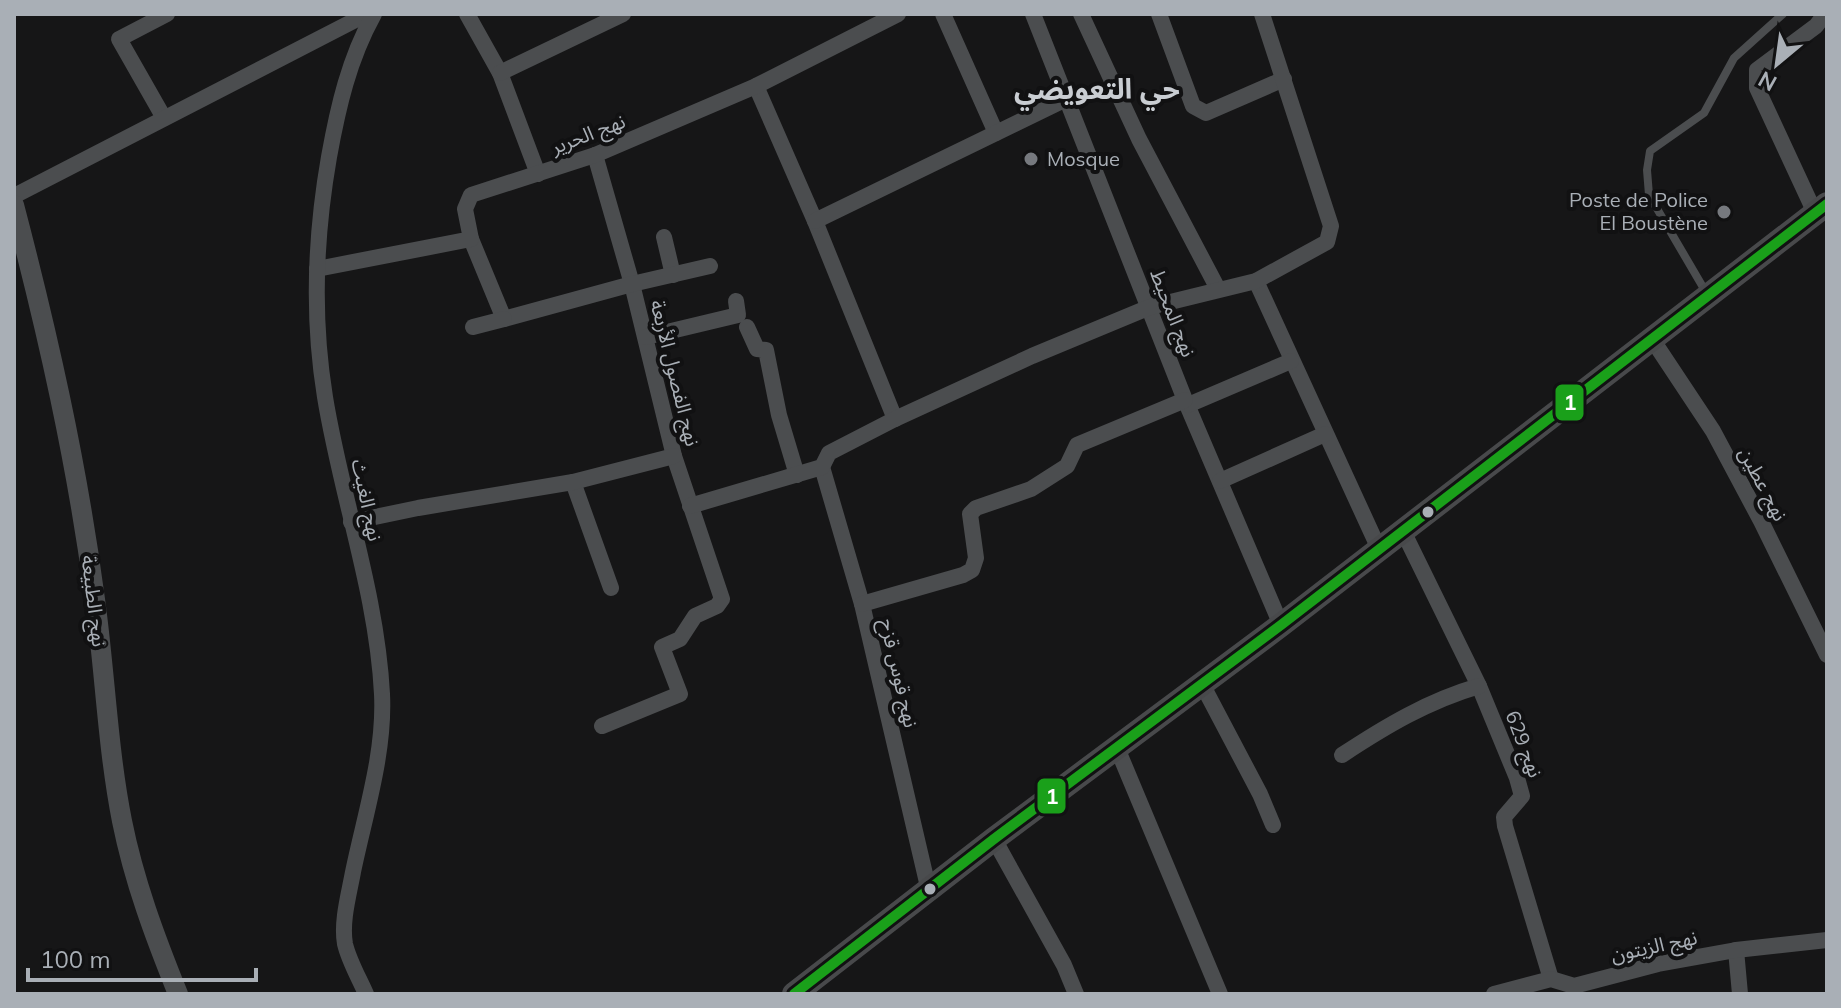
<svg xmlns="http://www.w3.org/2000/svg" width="1841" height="1008" font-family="Mulish,'Noto Sans Arabic',sans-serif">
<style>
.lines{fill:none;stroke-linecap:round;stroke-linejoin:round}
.service{stroke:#4b4d4f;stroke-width:8}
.minor{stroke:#4b4d4f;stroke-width:16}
.tertiary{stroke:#4b4d4f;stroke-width:20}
.primary{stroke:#48494b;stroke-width:24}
.bus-1-casing{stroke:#111112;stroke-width:16}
.bus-1{stroke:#1aa01a;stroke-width:10}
.poi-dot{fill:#76797e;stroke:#111112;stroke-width:3}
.bus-dot{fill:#a9afb6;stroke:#111112;stroke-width:3}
.labels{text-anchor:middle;stroke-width:8;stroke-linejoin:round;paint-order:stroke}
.street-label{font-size:20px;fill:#a9afb6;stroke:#111112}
.poi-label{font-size:20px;fill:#a9afb6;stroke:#111112;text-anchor:start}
.district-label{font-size:28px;font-weight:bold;fill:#c9cdd2;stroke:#111112}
.line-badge{stroke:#111112;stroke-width:3}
.badge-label{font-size:22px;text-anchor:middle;font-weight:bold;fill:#fff}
</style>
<rect width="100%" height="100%" fill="#161617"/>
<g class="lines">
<polyline class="service" points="1707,294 1649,195 1647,170 1650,151 1704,113 1734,58 1783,14"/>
<g class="minor">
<polyline points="467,14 500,73 538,174"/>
<polyline points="943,14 996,133"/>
<polyline points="1033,14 1185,400 1281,625"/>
<polyline points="1081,14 1139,139 1218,289"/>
<polyline points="1159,14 1193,106 1206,113 1284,79"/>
<polyline points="500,73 623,14"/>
<polyline points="756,86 815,221 895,419"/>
<polyline points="164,118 119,39 167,14"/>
<polyline points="595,155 632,284 674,456 722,599 717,606 695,616 680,639 662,647 680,694 602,726"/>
<polyline points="14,196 367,14"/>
<polyline points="1815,213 1757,88 1757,70 1816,26 1825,14"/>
<polyline points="815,221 1068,98"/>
<polyline points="664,237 673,275"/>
<polyline points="471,239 504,319 632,284 710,266"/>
<polyline points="317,269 471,239 465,209 471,195 595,155 756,86 898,14"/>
<polyline points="1256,281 1379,549"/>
<polyline points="473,327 504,319"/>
<polyline points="747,327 757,349 766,350 779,415 797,475"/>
<polyline points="646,337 738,315 736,301"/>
<polyline points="1652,339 1713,431 1761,521 1827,655"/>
<polyline points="1188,405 1291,361"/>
<polyline points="822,467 862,604 929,891"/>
<polyline points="1220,481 1325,434"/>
<polyline points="573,482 611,588"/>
<polyline points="690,506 822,467 829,453 895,419 1032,356 1150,307 1256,281 1327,242 1331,226 1262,14"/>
<polyline points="351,522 418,508 573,482 674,456"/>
<polyline points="1403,531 1479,686 1517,778 1522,796 1504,817 1505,826 1551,979"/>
<polyline points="862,604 963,575 972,570 976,558 970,514 976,508 1031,489 1067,466 1077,445 1185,400"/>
<polyline points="1202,684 1260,794 1273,825"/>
<polyline points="1117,748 1220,994"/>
<path d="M1342,755C1386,726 1428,701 1479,686"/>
<polyline points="994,839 1064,965 1076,994"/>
<polyline points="1736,950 1740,994"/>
<path d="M366,994C359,978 349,961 345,944C341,922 349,894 353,872C365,814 385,753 382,694C377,594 341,496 325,397C312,317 315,237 329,157C338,107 349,59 374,14"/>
<polyline points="1494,994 1551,979 1574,986 1658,964 1736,950 1827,940"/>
</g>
<path class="tertiary" d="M14,205C48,335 76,459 94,592C105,668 107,745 122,821C134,881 155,937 178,994"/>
<polyline class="primary" points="794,994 994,839 1281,625 1827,204"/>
<g class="bus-1-casing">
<polyline id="bus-1" points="794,994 994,839 1281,625 1827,204"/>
</g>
<use href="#bus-1" class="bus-1"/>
</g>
<g class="poi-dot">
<circle cx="1031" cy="159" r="8"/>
<circle cx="1724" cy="212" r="8"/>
</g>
<g class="bus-dot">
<circle cx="1428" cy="512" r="7"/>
<circle cx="930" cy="889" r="7"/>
</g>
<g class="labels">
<g class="street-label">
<text transform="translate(588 134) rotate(-21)" y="7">نهج الحرير</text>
<text transform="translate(1173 313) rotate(69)" y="7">نهج المحيط</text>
<text transform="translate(675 373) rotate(76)" y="7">نهج الفصول الأربعة</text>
<text transform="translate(1763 484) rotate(62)" y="7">نهج عطين</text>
<text transform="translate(367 500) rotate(78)" y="7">نهج الغيث</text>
<text transform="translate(94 601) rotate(83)" y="7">نهج الطبيعة</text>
<text transform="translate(899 673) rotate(77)" y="7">نهج قوس قزح</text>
<text transform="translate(1524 744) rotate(69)" y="7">نهج 629</text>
<text transform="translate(1654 946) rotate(-12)" y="7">نهج الزيتون</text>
</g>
<g class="poi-label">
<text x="1047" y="166">Mosque</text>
<text x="1708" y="207" text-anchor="end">Poste de Police<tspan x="1708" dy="23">El Boustène</tspan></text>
</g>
<g class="district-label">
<text x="1097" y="99">حي التعويضي</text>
</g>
</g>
<g class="line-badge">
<rect x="1554" y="383" width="31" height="39" rx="8" fill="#1aa01a"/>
<rect x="1036" y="777" width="31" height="38" rx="8" fill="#1aa01a"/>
</g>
<g class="badge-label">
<text x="1570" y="410">1</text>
<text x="1052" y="804">1</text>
</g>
<rect width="1841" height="1008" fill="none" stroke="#a9afb6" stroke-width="32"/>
<g transform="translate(1777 64) rotate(209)" stroke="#111112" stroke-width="6" paint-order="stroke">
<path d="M0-6L14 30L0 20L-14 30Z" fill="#a9afb6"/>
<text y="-12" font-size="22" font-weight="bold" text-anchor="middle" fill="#a9afb6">N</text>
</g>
<path d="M28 968v12h228v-12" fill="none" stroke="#a9afb6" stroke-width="4"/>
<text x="40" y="968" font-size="24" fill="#a9afb6" stroke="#111112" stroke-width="6" paint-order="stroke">100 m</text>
</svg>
